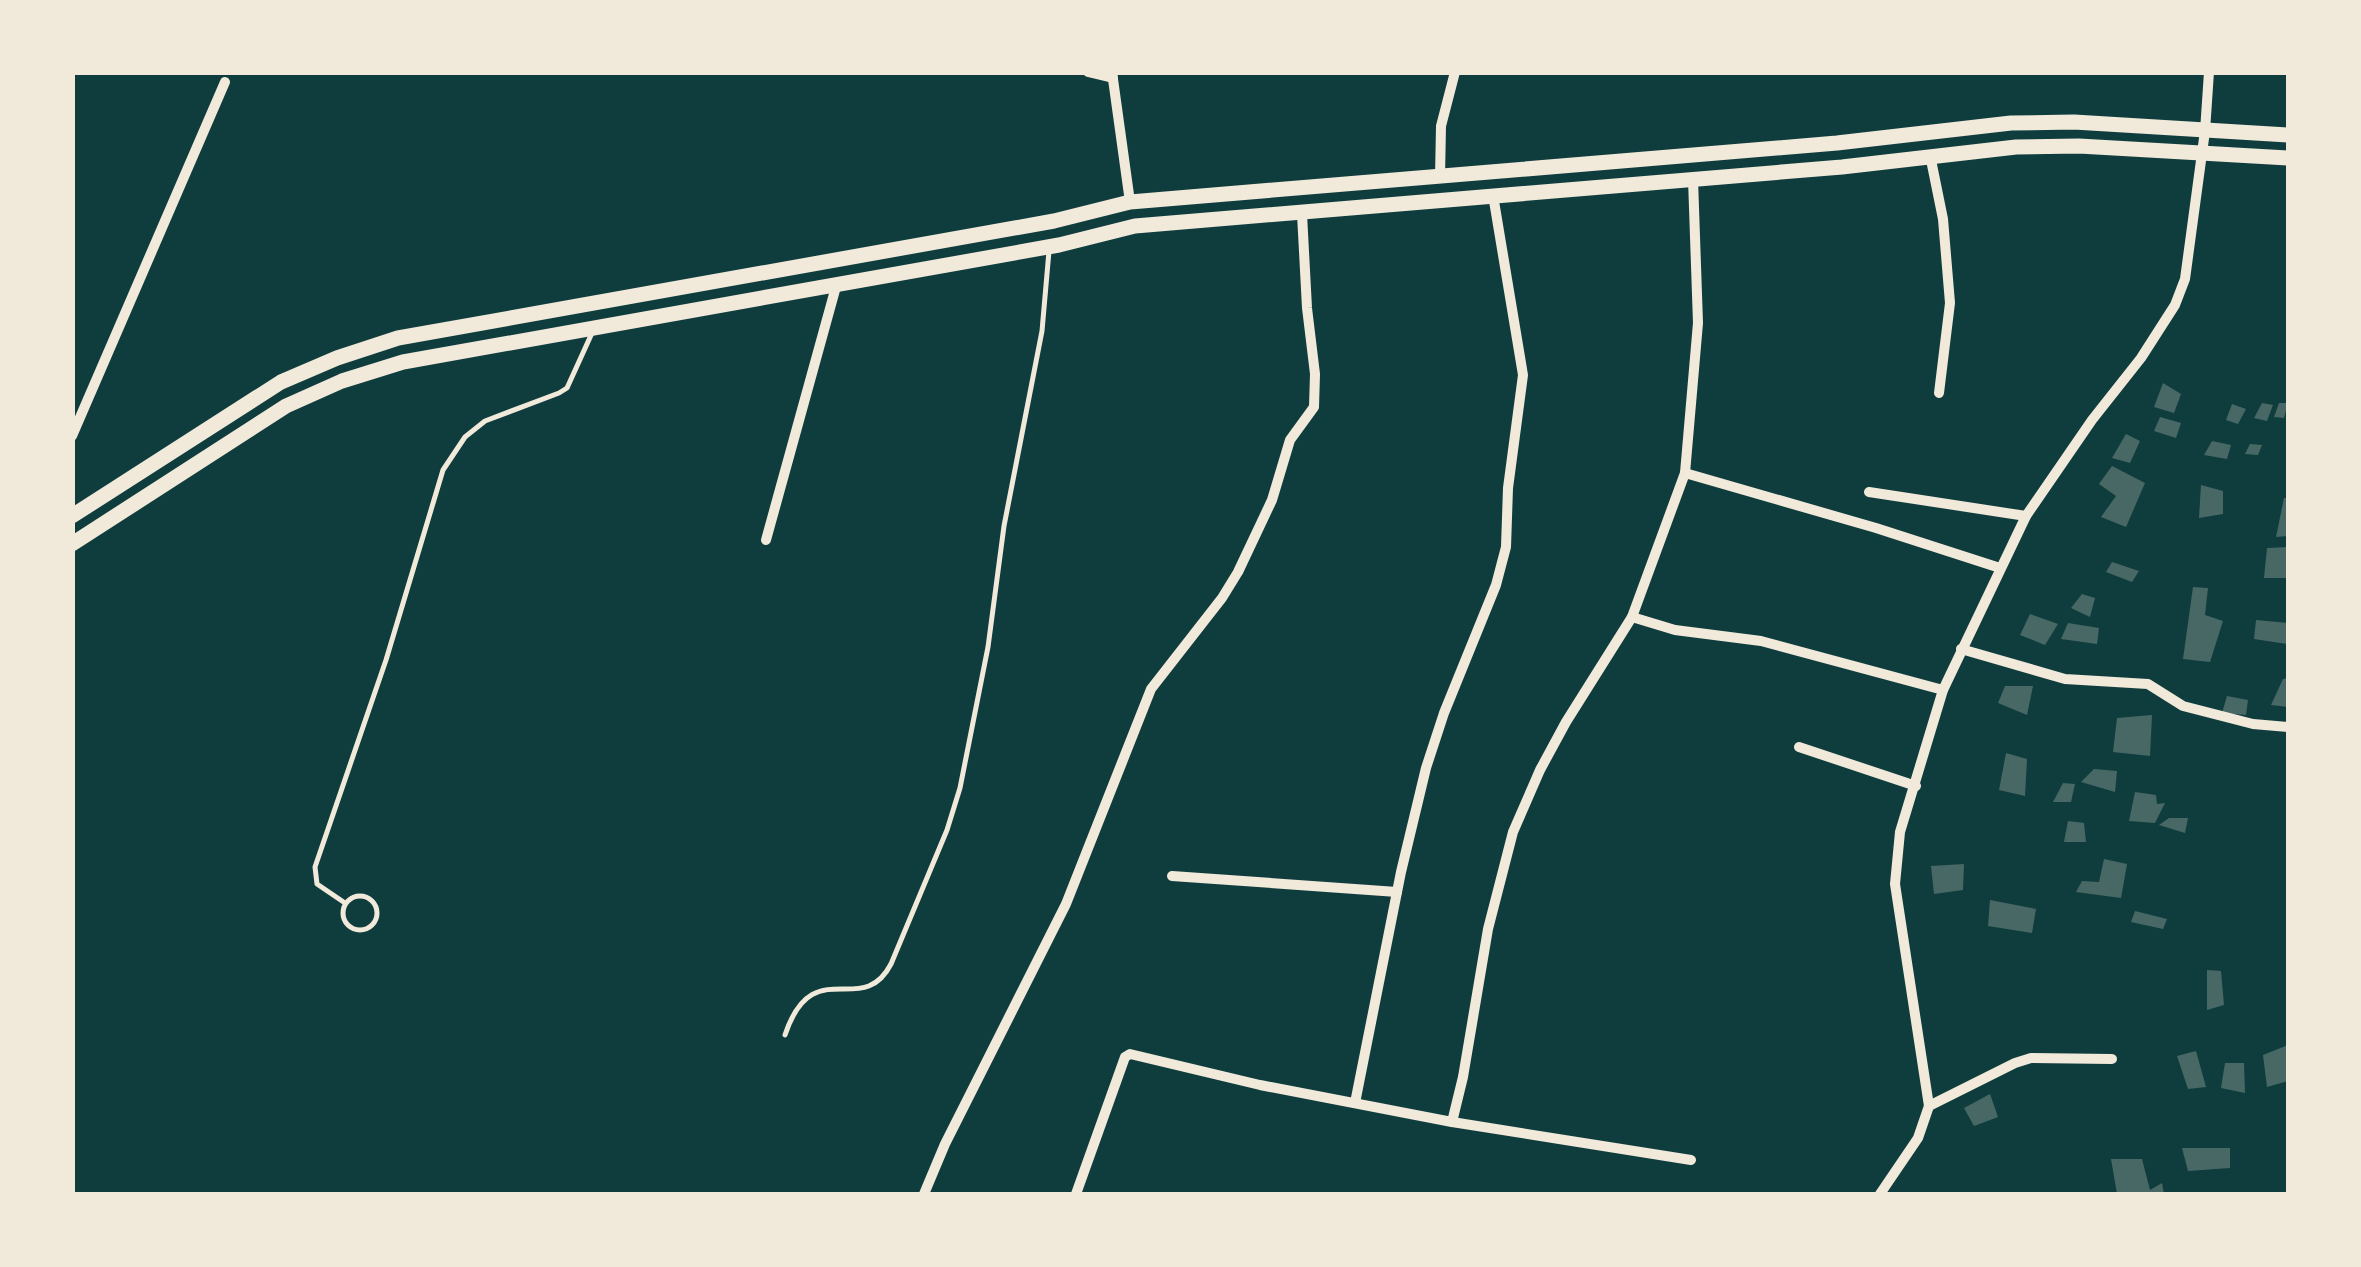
<svg xmlns="http://www.w3.org/2000/svg" width="2361" height="1267" font-family="Cabin,sans-serif">
<style>
.building{fill:#486865}
.lines{fill:none;stroke-linecap:round;stroke-linejoin:round}
.service{stroke:#f1e9da;stroke-width:5}
.minor{stroke:#f1e9da;stroke-width:10}
.secondary{stroke:#f1e9da;stroke-width:15}
</style>
<rect width="100%" height="100%" fill="#0f3d3e"/>
<g class="building">
<polygon points="2163,383 2181,394 2174,413 2154,407"/>
<polygon points="2262,403 2273,405 2267,421 2254,418"/>
<polygon points="2279,403 2288,403 2284,418 2274,417"/>
<polygon points="2232,404 2246,409 2238,424 2226,420"/>
<polygon points="2160,417 2181,423 2176,438 2154,431"/>
<polygon points="2126,434 2140,441 2130,463 2112,458"/>
<polygon points="2212,441 2231,445 2227,459 2204,455"/>
<polygon points="2250,444 2262,445 2258,455 2245,454"/>
<polygon points="2112,466 2145,483 2126,527 2101,517 2116,496 2099,484"/>
<polygon points="2201,485 2223,491 2223,514 2199,518"/>
<polygon points="2284,498 2288,498 2288,536 2276,537"/>
<polygon points="2288,547 2288,578 2264,578 2267,548"/>
<polygon points="2112,562 2139,571 2132,582 2106,572"/>
<polygon points="2193,587 2208,588 2205,615 2223,621 2210,662 2183,659"/>
<polygon points="2082,594 2095,598 2090,617 2071,608"/>
<polygon points="2030,614 2058,624 2045,645 2020,635"/>
<polygon points="2256,620 2288,623 2287,644 2254,639"/>
<polygon points="2068,623 2099,628 2097,644 2061,639"/>
<polygon points="2288,678 2288,707 2271,705 2283,679"/>
<polygon points="2005,686 2033,686 2027,715 1998,703"/>
<polygon points="2227,696 2248,700 2246,715 2222,713"/>
<polygon points="2152,715 2150,756 2113,752 2117,718"/>
<polygon points="2006,753 2027,759 2025,796 1999,790"/>
<polygon points="2094,769 2117,771 2115,792 2081,782"/>
<polygon points="2063,783 2075,784 2071,802 2053,802"/>
<polygon points="2135,792 2156,795 2157,804 2165,803 2155,823 2129,821"/>
<polygon points="2169,818 2188,818 2185,833 2159,825"/>
<polygon points="2068,821 2084,823 2086,842 2064,842"/>
<polygon points="2104,859 2127,864 2121,898 2076,892 2082,881 2099,882"/>
<polygon points="1964,864 1963,890 1934,894 1931,866"/>
<polygon points="1990,900 2036,909 2032,933 1988,926"/>
<polygon points="2135,911 2167,919 2163,929 2131,922"/>
<polygon points="2207,970 2221,971 2224,1005 2207,1010"/>
<polygon points="2288,1045 2288,1081 2267,1087 2263,1055"/>
<polygon points="2196,1051 2206,1087 2188,1089 2177,1056"/>
<polygon points="2225,1063 2244,1063 2245,1093 2221,1088"/>
<polygon points="1990,1094 1998,1117 1974,1126 1964,1108"/>
<polygon points="2182,1148 2230,1148 2230,1168 2188,1171"/>
<polygon points="2111,1159 2142,1159 2150,1190 2162,1183 2164,1194 2117,1194"/>
</g>
<g class="lines">
<g class="service">
<circle cx="360" cy="913" r="17"/>
<polyline points="345,903 317,884 315,867 386,660 443,470 465,437 485,421 559,393 567,388 592,333"/>
<path d="M785,1035C813,951 862,1020 891,964L947,830L960,788L988,647L1004,526L1042,331L1049,251"/>
</g>
<g class="minor">
<polyline points="1088,72 1113,78"/>
<polyline points="1112,72 1130,202"/>
<polyline points="1930,155 1943,219 1950,303 1939,393"/>
<polyline points="1440,177 1441,126 1455,72"/>
<polyline points="72,436 225,82"/>
<polyline points="1685,473 1876,528 2000,568"/>
<polyline points="1869,492 2026,516"/>
<polyline points="766,540 837,283"/>
<polyline points="1632,617 1675,630 1761,641 1943,690"/>
<polyline points="1961,649 2065,679 2148,684 2183,706 2253,724 2288,727"/>
<polyline points="1799,747 1916,786"/>
<polyline points="1172,876 1397,892"/>
<polyline points="1355,1103 1401,872 1426,768 1444,713 1496,585 1506,547 1508,488 1523,375 1493,195"/>
<polyline points="1929,1106 2015,1063 2031,1058 2112,1059"/>
<polyline points="1452,1122 1463,1077 1488,929 1513,832 1540,770 1566,722 1632,617 1685,473 1698,323 1693,179"/>
<polyline points="924,1194 945,1144 1066,904 1151,689 1222,598 1238,572 1272,500 1290,440 1314,407 1315,374 1307,308 1302,214"/>
<polyline points="1076,1194 1125,1057 1130,1054 1260,1085 1452,1122 1691,1160"/>
<polyline points="1880,1194 1918,1138 1929,1106 1895,884 1900,832 1943,690 2026,516 2092,420 2141,358 2175,305 2185,279 2205,131 2209,72"/>
</g>
<g class="secondary">
<polyline points="72,516 281,382 337,358 398,338 1054,221 1130,202 1837,143 2011,123 2074,122 2288,135"/>
<polyline points="72,544 286,406 342,381 403,362 1059,245 1135,226 1842,167 2016,147 2079,146 2288,158"/>
</g>
</g>
<rect width="2361" height="1267" fill="none" stroke="#f1e9da" stroke-width="150"/>
</svg>
